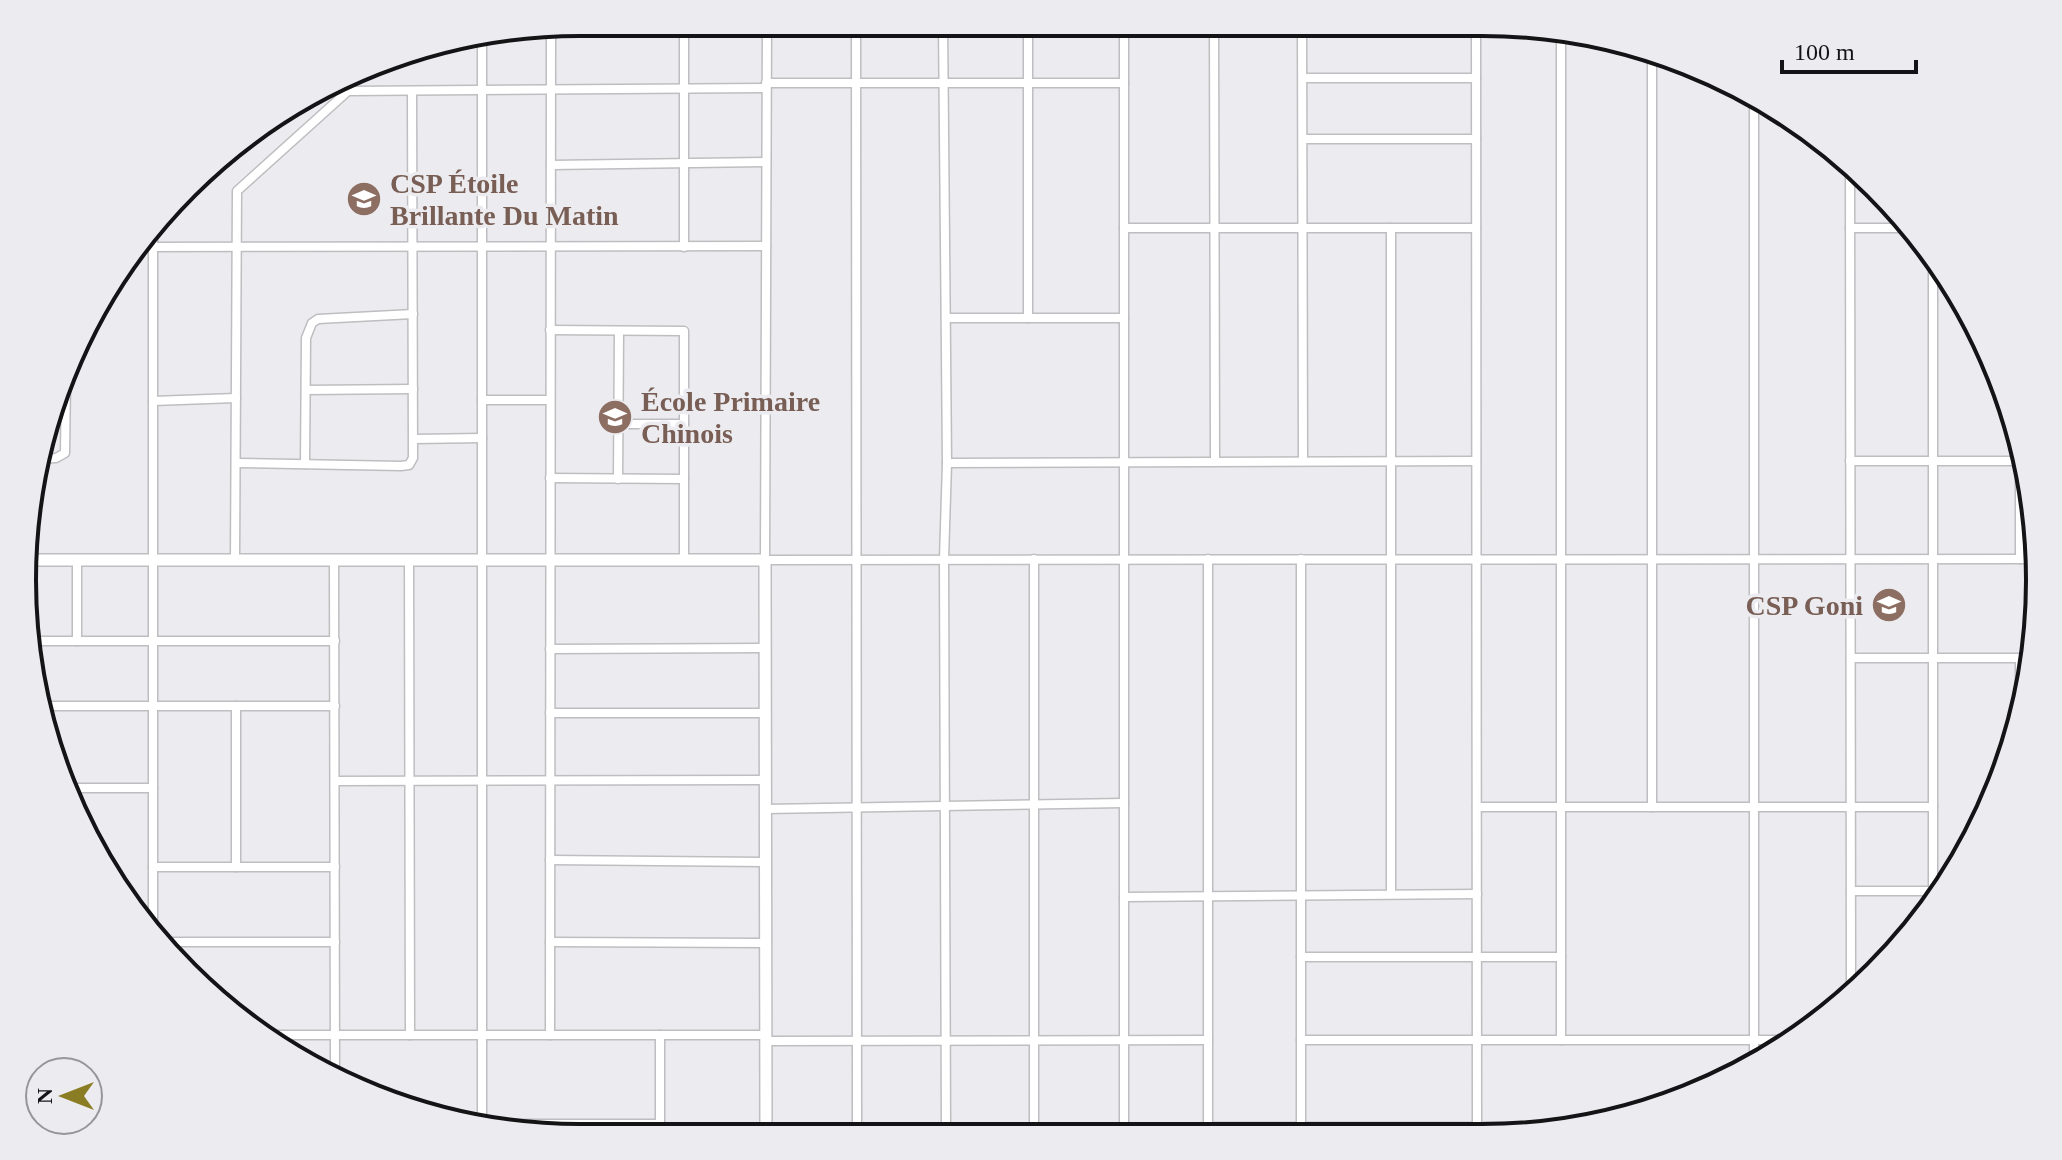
<svg xmlns="http://www.w3.org/2000/svg" width="2062" height="1160" font-family="'Times New Roman',serif">
<style>
.lines{fill:none;stroke-linecap:round;stroke-linejoin:round}
.street-casing{stroke:#bebec1;stroke-width:11}
.secondary-casing{stroke:#bebec1;stroke-width:14}
.street{stroke:#fff;stroke-width:8}
.secondary{stroke:#fff;stroke-width:11}
.labels{text-anchor:middle;stroke-width:7;stroke-linejoin:round;paint-order:stroke}
.education-label{font-size:28px;font-weight:bold;fill:#785e54;stroke:#ececf0;text-anchor:start}
.rim{fill:none;stroke:#141416;stroke-width:4}
</style>
<rect width="100%" height="100%" fill="#ececf0"/>
<g class="lines">
<g class="street-casing">
<g id="street">
<polyline points="684,22 684,247"/>
<polyline points="767,22 765,560 2038,559"/>
<polyline points="856,22 857,1136"/>
<polyline points="943,22 947,463 944,559 946,1135"/>
<polyline points="1028,23 1028,318"/>
<polyline points="1124,23 1124,1135"/>
<polyline points="1214,23 1215,461"/>
<polyline points="1302,23 1303,461"/>
<polyline points="1476,23 1477,1134"/>
<polyline points="1561,30 1561,1040"/>
<polyline points="482,38 482,1125"/>
<polyline points="1652,51 1652,807"/>
<polyline points="1303,78 1476,78"/>
<polyline points="766,83 1124,83"/>
<polyline points="1754,94 1754,1063"/>
<polyline points="1303,139 1476,139"/>
<polyline points="1850,161 1851,996"/>
<polyline points="551,165 766,162"/>
<polyline points="1124,228 1476,228"/>
<polyline points="1391,228 1391,894"/>
<polyline points="1850,228 1913,228"/>
<polyline points="153,231 153,936"/>
<polyline points="138,247 766,246"/>
<polyline points="1933,254 1933,901"/>
<polyline points="946,318 1124,318"/>
<polyline points="550,330 684,331 684,560"/>
<polyline points="306,390 413,389"/>
<polyline points="482,400 550,400"/>
<polyline points="153,401 236,398"/>
<polyline points="618,424 684,424"/>
<polyline points="2020,433 2020,559"/>
<polyline points="414,439 482,438"/>
<polyline points="39,459 56,458 65,453 66,380"/>
<polyline points="1850,461 2025,461"/>
<polyline points="236,463 401,466 409,465 413,458 412,91"/>
<polyline points="947,463 1476,461"/>
<polyline points="305,464 306,338 312,323 318,319 413,314"/>
<polyline points="550,478 684,479"/>
<polyline points="618,479 619,331"/>
<polyline points="1034,559 1034,1135"/>
<polyline points="1208,559 1208,1134"/>
<polyline points="1301,559 1301,1127"/>
<polyline points="77,560 77,641"/>
<polyline points="235,560 237,191 348,91 766,88"/>
<polyline points="334,560 335,1079"/>
<polyline points="409,560 410,1035"/>
<polyline points="29,641 335,641"/>
<polyline points="550,649 766,648"/>
<polyline points="1851,658 2034,658"/>
<polyline points="2020,658 2020,720"/>
<polyline points="44,706 335,706"/>
<polyline points="236,706 236,867"/>
<polyline points="550,713 766,713"/>
<polyline points="335,781 766,780"/>
<polyline points="63,788 153,788"/>
<polyline points="1477,807 1933,807"/>
<polyline points="766,809 1124,803"/>
<polyline points="550,860 766,862"/>
<polyline points="153,867 335,867"/>
<polyline points="1851,891 1941,891"/>
<polyline points="1124,897 1477,894"/>
<polyline points="157,942 335,942"/>
<polyline points="550,942 766,943"/>
<polyline points="1301,957 1561,957"/>
<polyline points="267,1035 766,1035"/>
<polyline points="550,1035 551,27"/>
<polyline points="660,1035 660,1136"/>
<polyline points="1301,1040 1797,1040"/>
<polyline points="766,1041 1208,1040"/>
<polyline points="480,1124 660,1124"/>
<polyline points="1124,1131 1208,1127 1581,1127"/>
</g>
</g>
<g class="secondary-casing">
<polyline id="secondary" points="29,560 765,560 766,1136"/>
</g>
<use href="#street" class="street"/>
<use href="#secondary" class="secondary"/>
</g>
<defs>
<g id="school-disc" transform="scale(1.8)"><circle r="9.5" fill="#8d6e63" stroke="#ececf0"/><path d="M0-5L7-2L0 1L-7-2ZM-4 1L0 2.5L4 1V4Q0 6-4 4Z" fill="#fff"/></g>
</defs>
<g fill-rule="evenodd">
<use href="#school-disc" x="364" y="199"/>
<use href="#school-disc" x="615" y="417"/>
<use href="#school-disc" x="1889" y="605"/>
</g>
<g class="labels">
<g class="education-label">
<text x="390" y="193">CSP Étoile<tspan x="390" dy="32">Brillante Du Matin</tspan></text>
<text x="641" y="411">École Primaire<tspan x="641" dy="32">Chinois</tspan></text>
<text x="1863" y="615" text-anchor="end">CSP Goni</text>
</g>
</g>
<path d="M0 0H2062V1160H0ZM580 36H1482A544 544 0 0 1 2026 580V580A544 544 0 0 1 1482 1124H580A544 544 0 0 1 36 580V580A544 544 0 0 1 580 36Z" fill="#ececf0" fill-rule="evenodd"/>
<path class="rim" d="M580 36H1482A544 544 0 0 1 2026 580V580A544 544 0 0 1 1482 1124H580A544 544 0 0 1 36 580V580A544 544 0 0 1 580 36Z"/>
<g transform="translate(64 1096) rotate(270)"><circle r="38" fill="#ececf0" stroke="#969699" stroke-width="2"/>
<path d="M0-6L14 30L0 20L-14 30Z" fill="#8a7d23"/>
<text y="-12" font-size="22" font-weight="bold" text-anchor="middle" fill="#141416">N</text>
</g>
<path d="M1782 60v12h134v-12" fill="none" stroke="#141416" stroke-width="4"/>
<text x="1794" y="60" font-size="24" fill="#141416" stroke="#ececf0" stroke-width="6" paint-order="stroke">100 m</text>
</svg>
